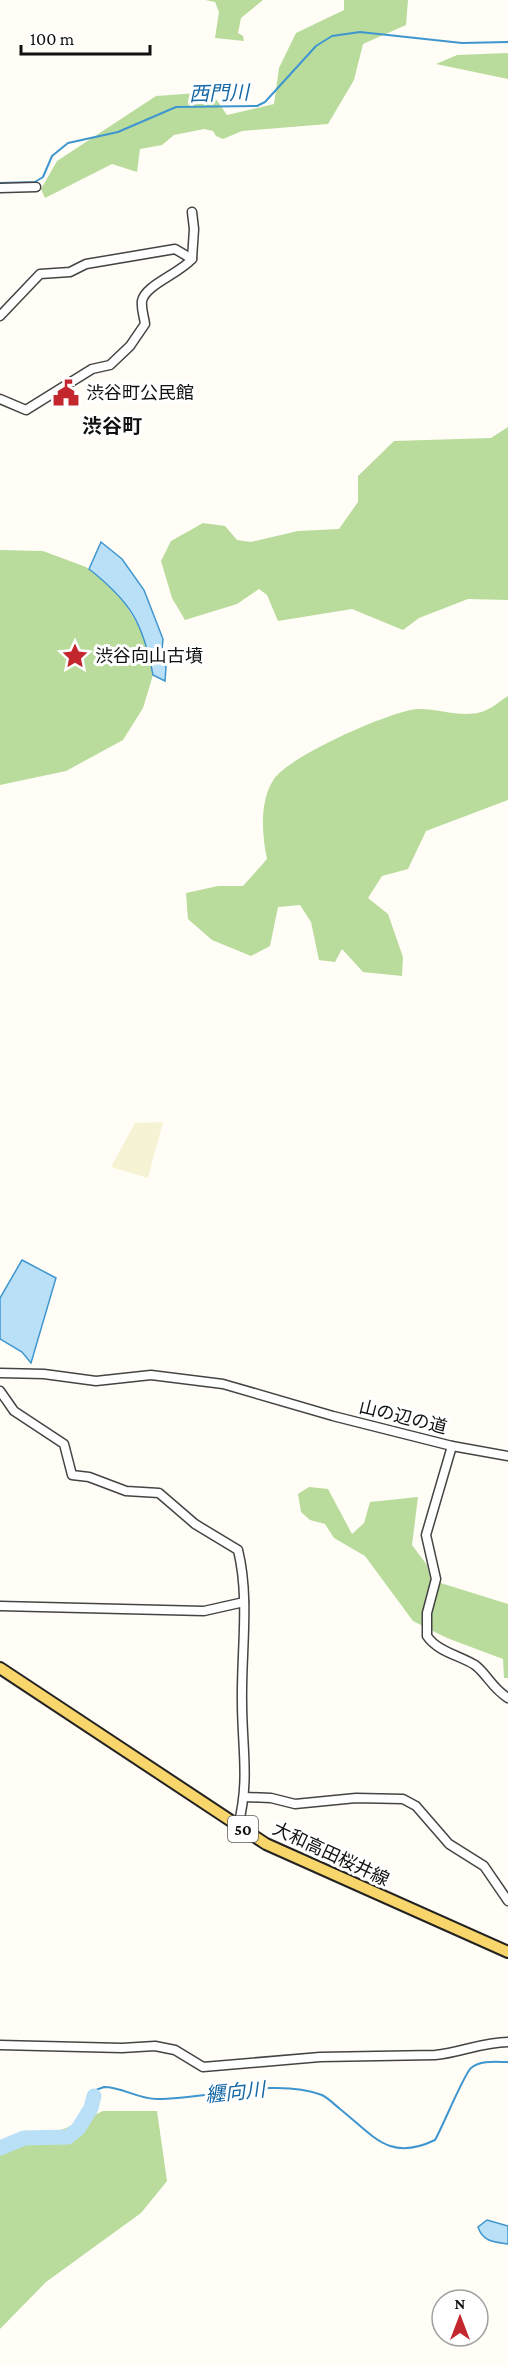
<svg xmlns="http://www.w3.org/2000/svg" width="508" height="2366" font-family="'Crimson Pro','Noto Sans JP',serif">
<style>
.farmland{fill:#f6f3d4}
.forest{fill:#b9dc9c}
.water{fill:#b9e0f7;stroke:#3f96cf;stroke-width:1.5}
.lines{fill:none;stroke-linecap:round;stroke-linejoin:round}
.stream{stroke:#3f96cf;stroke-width:2}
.river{stroke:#b9e0f7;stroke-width:15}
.minor-casing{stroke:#444;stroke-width:11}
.major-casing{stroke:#222;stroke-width:14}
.minor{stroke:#fff;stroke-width:8}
.major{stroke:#f9d66b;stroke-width:10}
.labels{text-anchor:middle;stroke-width:6;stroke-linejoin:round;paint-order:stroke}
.shield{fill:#fff;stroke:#585858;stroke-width:1.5}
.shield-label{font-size:16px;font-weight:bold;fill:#111}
.poi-label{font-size:18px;fill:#111;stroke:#fff;text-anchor:start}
.street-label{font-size:18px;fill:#111;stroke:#fff}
.water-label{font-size:20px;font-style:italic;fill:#1768a6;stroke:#fff}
.neighbourhood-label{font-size:20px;font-weight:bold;fill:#111;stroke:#fff}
</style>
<rect width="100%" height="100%" fill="#fffdf5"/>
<polygon class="farmland" points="163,1122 148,1178 111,1167 135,1123"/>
<g class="forest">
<polygon points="205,0 263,0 241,18 238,33 243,36 244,41 215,38 219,12 215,2"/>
<polygon points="344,0 408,0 406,25 363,44 354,80 328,124 242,131 223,139 216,136 213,131 204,129 174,135 162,145 140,149 137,172 112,164 45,198 41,189 57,161 156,96 211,92 227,115 274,104 279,68 296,33 344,10"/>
<polygon points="508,53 508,79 436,64 457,55"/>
<polygon points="508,427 508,600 468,599 419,618 403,630 352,609 278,621 267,595 259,589 237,604 185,620 172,598 161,561 171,541 203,523 225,526 237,540 251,542 298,531 339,529 358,502 358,476 394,441 491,438"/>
<polygon points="0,550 43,551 86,567 118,592 145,637 153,675 143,708 123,740 66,771 0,785"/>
<path d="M508,696V800L426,831L408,869L382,876L368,898L388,914L403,957L402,976L363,972L342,949L335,962L319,960L311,922L300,905L278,907L270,946L251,956L212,940L188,919L186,893L218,886H243L267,859C262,835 259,801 274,779C290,756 388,712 417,709C437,708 461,718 481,712C490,710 500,701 508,696Z"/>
<polygon points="309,1487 328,1489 352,1534 364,1523 370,1502 418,1497 412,1545 427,1565 431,1580 508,1604 508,1678 504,1678 503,1659 447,1638 413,1621 365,1556 334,1538 325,1524 310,1520 301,1512 298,1494"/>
<polygon points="103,2111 157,2111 167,2181 141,2213 46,2282 0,2329 0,2146 64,2129"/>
</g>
<g class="water">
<path d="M101,542L122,559L144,590L163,639L161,659L166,667L165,681L153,675C143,623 131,602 89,569Z"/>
<polygon points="22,1260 56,1278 31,1363 22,1352 0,1339 0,1298"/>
<path d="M487,2220L508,2226V2244C494,2242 483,2242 478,2227Z"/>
</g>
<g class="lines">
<g class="stream">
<polyline points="0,183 35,182 43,177 52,156 68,143 118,132 176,107 257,106 265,102 316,46 332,36 360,32 462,43 508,42"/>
<path d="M94,2096L96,2090L104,2087C122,2087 138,2099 157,2099C208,2099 275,2077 322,2095C328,2098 334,2104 340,2109C374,2136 389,2162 435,2140C443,2126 464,2074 471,2068C481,2060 496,2062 508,2062"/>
</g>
<polyline class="river" points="0,2148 24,2138 68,2137 78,2129 91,2108 94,2096"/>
<g class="minor-casing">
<g id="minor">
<polyline points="0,188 36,187"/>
<polyline points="0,316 40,274 70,272 86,264 175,249 192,259"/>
<path d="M0,399L26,410L92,369L110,365L130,346L145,324C144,316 141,309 142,301C145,285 179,274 192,259L194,229L192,212"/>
<polyline points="0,1373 44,1374 96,1381 151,1375 223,1384 333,1416 452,1446 508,1456"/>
<path d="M0,1391L14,1411L64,1444L72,1475L89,1477L126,1491L159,1493L195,1524L238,1550C250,1599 241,1652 242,1702C242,1748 250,1780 238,1826"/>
<path d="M452,1446L426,1535L436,1579L427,1613V1636C438,1652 459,1655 475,1665C487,1674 492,1688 508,1698"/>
<polyline points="0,1606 204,1611 244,1602"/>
<polyline points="245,1797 271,1798 295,1804 356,1798 403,1799 416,1806 449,1844 484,1866 508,1901"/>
<path d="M0,2045L122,2048L155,2046L175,2050L203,2067L320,2057L435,2055C460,2053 482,2042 508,2042"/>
</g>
</g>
<g class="major-casing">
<polyline id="major" points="0,1668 266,1844 508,1952"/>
</g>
<use href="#minor" class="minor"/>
<use href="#major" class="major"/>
</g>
<defs>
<g id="civic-bare" transform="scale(2.07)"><path d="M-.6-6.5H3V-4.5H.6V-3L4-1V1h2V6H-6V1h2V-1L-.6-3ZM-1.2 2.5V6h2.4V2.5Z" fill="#c4262e" stroke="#fff" stroke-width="2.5" paint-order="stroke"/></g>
<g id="sight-bare" transform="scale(2.07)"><path d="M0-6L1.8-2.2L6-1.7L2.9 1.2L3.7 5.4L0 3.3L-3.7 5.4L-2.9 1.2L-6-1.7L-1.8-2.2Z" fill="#c4262e" stroke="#fff" stroke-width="2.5" paint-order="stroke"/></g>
</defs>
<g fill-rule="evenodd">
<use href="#civic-bare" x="66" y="393"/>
<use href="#sight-bare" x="75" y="656"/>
</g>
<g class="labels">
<rect class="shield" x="228" y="1816" width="30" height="26" rx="4.5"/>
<g class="shield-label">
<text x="243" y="1835">50</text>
</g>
<g class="poi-label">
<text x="86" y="399">渋谷町公民館</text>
<text x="95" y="662">渋谷向山古墳</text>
</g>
<g class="street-label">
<text transform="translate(403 1417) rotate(14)" y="6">山の辺の道</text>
<text transform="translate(331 1854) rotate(25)" y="6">大和高田桜井線</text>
</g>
<g class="water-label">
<text transform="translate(219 93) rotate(-2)" y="7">西門川</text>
<text transform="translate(235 2092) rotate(-6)" y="7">纒向川</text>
</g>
<g class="neighbourhood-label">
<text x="112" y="433">渋谷町</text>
</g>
</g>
<g transform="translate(460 2318)"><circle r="28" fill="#ffffff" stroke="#a0a0a0" stroke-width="1.5"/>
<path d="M0-4.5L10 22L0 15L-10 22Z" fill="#c4262e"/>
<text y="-9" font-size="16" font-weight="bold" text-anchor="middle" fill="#111111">N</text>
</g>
<path d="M21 45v9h129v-9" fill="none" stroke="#111111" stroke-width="3"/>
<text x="30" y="45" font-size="18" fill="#111111" stroke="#ffffff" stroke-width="4.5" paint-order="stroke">100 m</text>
</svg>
